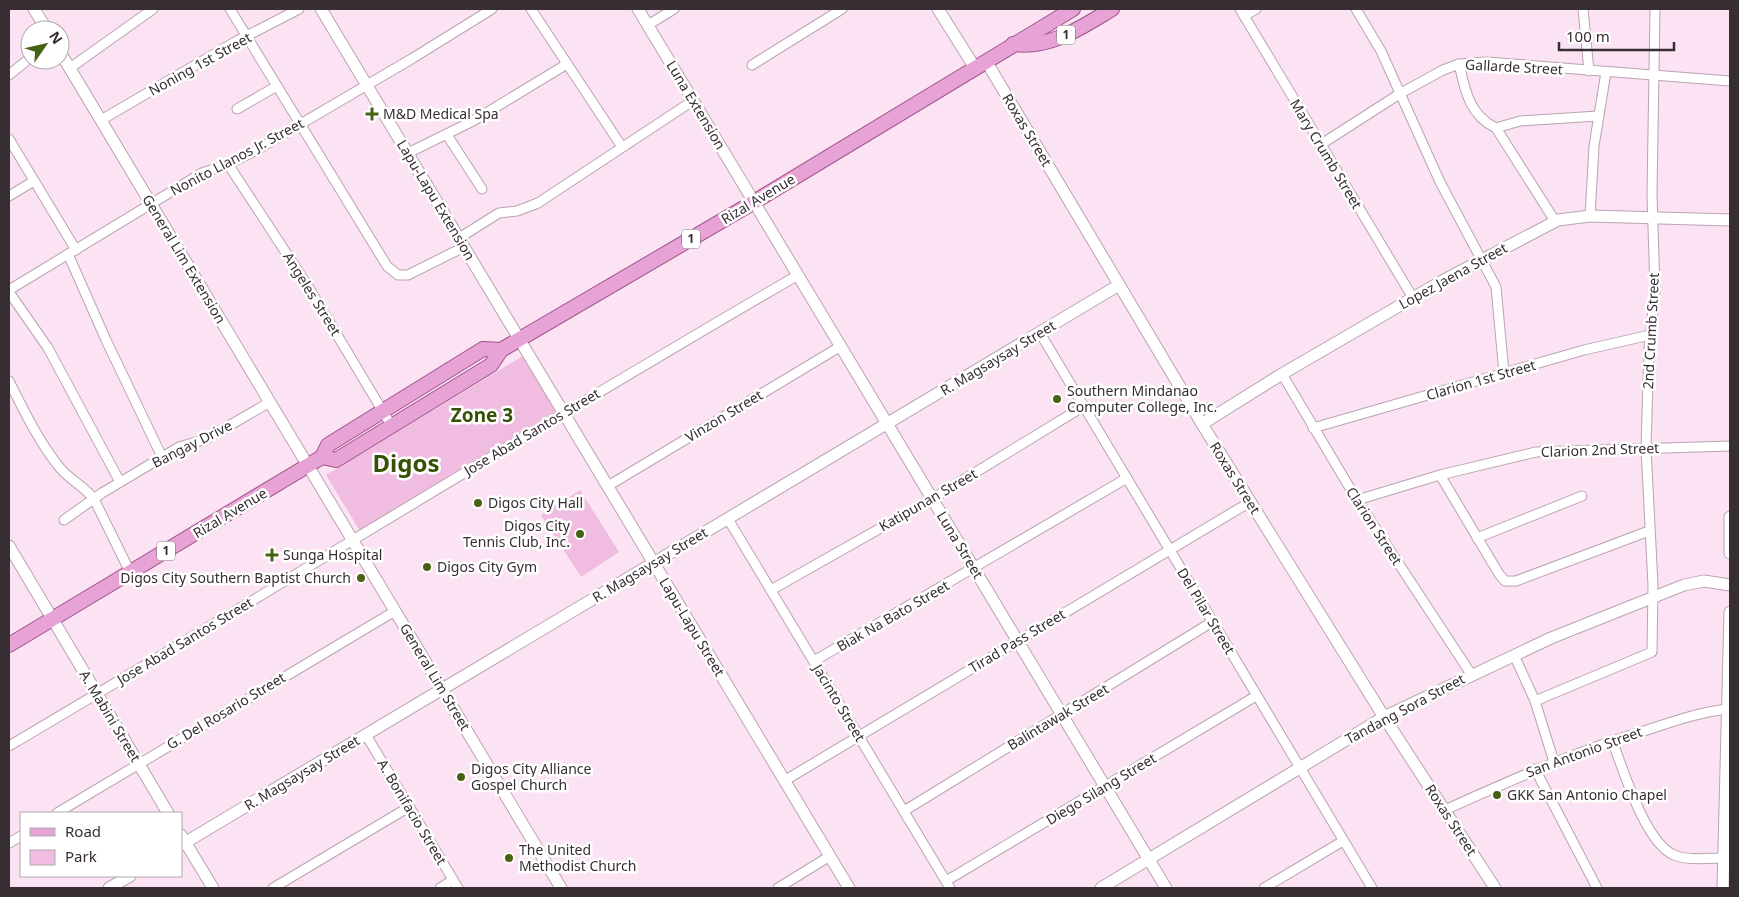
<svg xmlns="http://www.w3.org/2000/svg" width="1739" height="897" font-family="'Noto Sans',sans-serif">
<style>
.green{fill:#f0bde0}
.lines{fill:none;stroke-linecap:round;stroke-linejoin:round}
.street-casing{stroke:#b9a3b2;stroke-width:11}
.secondary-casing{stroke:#b9a3b2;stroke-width:13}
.primary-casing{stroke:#9f528b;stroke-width:16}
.street{stroke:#fff;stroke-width:9}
.secondary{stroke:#fff;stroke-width:11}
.primary{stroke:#e7a3d6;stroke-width:14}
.poi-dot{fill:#466215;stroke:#fff;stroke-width:2}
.labels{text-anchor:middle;stroke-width:5;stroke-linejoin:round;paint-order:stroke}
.shield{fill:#fff;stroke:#736d71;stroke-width:1}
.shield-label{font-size:12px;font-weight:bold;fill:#372e34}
.street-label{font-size:14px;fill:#372e34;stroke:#fff}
.poi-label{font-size:14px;fill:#372e34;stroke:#fff;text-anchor:start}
.district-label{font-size:19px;font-weight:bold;fill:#365005;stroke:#fff}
.town-label{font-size:24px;font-weight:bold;fill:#365005;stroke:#fff}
</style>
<rect width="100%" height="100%" fill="#fbe3f3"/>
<g class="green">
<polygon points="523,356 557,412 360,531 326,475"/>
<polygon points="580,490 619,552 581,577 541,515"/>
</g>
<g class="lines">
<g class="street-casing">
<g id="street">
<polyline points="230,9 387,266 398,275 408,275 464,247"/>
<polyline points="531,9 622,147"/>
<polyline points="1240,9 1413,298"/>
<polyline points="1356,9 1381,51 1440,182 1496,287 1504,373"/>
<polyline points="1583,9 1589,71"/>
<polyline points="1244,16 1256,9"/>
<polyline points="648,25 674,9"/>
<path d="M1459,64C1465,90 1469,115 1496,128L1555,221"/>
<polyline points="752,65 842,9"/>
<polyline points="70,68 153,9"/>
<polyline points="9,75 30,58"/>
<polyline points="237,109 277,86"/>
<polyline points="101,120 235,42 299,9"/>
<polyline points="1496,128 1520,121 1598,116"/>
<polyline points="447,135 482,189"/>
<polyline points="9,139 76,250"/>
<polyline points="1320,145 1401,93 1443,70 1459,64 1486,62 1730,81"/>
<polyline points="408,153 473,121 567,64"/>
<polyline points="228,164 309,288 391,425"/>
<polyline points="9,196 34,181"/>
<polyline points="1590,216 1594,146 1606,72"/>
<polyline points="459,238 499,213 517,211 538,203 694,100"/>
<polyline points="68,254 106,340 162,457"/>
<polyline points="9,290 202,173 228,164 253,152 413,58 492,9"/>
<polyline points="9,292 48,348 120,482"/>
<polyline points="1040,333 1372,888"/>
<polyline points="1282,374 1357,500 1471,674"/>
<path d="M9,381C24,411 39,442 60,468C70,480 85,487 94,499L130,572"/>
<polyline points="1313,428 1584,350 1650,335"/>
<polyline points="1440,475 1499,574 1505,581 1516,581 1649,531"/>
<polyline points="608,486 841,346"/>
<polyline points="1357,500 1440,475 1536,452 1730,446"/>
<polyline points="728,519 950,888"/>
<polyline points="64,520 102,493 179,447 206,439 270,402"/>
<polyline points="1477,538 1582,496"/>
<polyline points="771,590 932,499 1084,406"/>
<polyline points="1514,655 1535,701 1554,762"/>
<polyline points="814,661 1127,478"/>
<polyline points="1535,701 1652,652 1653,585 1646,448 1649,349 1655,290 1652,194 1655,9"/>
<polyline points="366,735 458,888"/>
<path d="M1612,740C1623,769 1645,843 1674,855C1688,861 1709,858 1724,858"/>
<path d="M9,746C273,590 533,429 798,275"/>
<polyline points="1535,769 1597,888"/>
<polyline points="784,781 1250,502"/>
<path d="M1445,810C1511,780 1577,751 1647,730C1674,721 1700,712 1728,709"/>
<polyline points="904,811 1212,622"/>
<polyline points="57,813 395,611"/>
<polyline points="9,843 21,836"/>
<polyline points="946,881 1256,696"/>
<polyline points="273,888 409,807"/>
<polyline points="440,888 453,880"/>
<polyline points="778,888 830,856"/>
<polyline points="1264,888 1343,841"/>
</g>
</g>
<g class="secondary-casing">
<g id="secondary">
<polyline points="34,9 47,30"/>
<polyline points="321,9 849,888"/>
<polyline points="638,9 1166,888"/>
<polyline points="938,9 975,68"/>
<polyline points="60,52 561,888"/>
<polyline points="986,61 1202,424 1384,717 1495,888"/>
<polyline points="1202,424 1282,374 1442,281 1558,220 1590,216 1730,220"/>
<polyline points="1730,517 1730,553"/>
<polyline points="9,546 168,813"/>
<polyline points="181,835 213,888"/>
<polyline points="181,845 1119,285"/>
<polyline points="109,888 130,876"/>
<polyline points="1101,888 1384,717 1551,638 1684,585 1704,581 1730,585"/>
<polyline points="1723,888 1730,612"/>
</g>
</g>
<g class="primary-casing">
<g id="primary">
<path d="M1013,44C1051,49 1082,27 1112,9"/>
<polyline points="322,457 336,460 491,365 501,350 754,202 1073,9"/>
<polyline points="9,645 322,457 328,445 483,349 501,350"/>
</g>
</g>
<use href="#street" class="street"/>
<use href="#secondary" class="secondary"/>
<use href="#primary" class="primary"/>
</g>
<g class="poi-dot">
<path d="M369.5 106.5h5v5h5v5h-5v5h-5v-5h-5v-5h5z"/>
<circle cx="1057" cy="399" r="5"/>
<circle cx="478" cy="503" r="5"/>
<circle cx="580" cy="534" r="5"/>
<path d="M269.5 547.5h5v5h5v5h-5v5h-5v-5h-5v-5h5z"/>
<circle cx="427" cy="567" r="5"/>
<circle cx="361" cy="578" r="5"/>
<circle cx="461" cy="777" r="5"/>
<circle cx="1497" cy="795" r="5"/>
<circle cx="509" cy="858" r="5"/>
</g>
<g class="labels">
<g class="shield">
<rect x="1057" y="25.5" width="18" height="19" rx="4"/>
<rect x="682" y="229.5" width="18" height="19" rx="4"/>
<rect x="157" y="541.5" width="18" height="19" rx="4"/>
</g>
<g class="shield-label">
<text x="1066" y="39">1</text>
<text x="691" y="243">1</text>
<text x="166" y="555">1</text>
</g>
<g class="street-label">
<text transform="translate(200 64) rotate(-29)" y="5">Noning 1st Street</text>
<text transform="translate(1514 67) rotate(3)" y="5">Gallarde Street</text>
<text transform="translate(696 105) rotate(59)" y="5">Luna Extension</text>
<text transform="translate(1027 130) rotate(59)" y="5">Roxas Street</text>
<text transform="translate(1326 154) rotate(59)" y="5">Mary Crumb Street</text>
<text transform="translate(237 157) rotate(-28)" y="5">Nonito Llanos Jr. Street</text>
<text transform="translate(758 199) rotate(-31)" y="5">Rizal Avenue</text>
<text transform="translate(436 200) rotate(59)" y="5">Lapu-Lapu Extension</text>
<text transform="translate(184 259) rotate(59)" y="5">General Lim Extension</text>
<text transform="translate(1453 276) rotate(-29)" y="5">Lopez Jaena Street</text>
<text transform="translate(312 294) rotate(58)" y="5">Angeles Street</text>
<text transform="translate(1651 331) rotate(-87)" y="5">2nd Crumb Street</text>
<text transform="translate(998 358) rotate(-31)" y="5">R. Magsaysay Street</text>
<text transform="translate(1481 380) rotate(-16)" y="5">Clarion 1st Street</text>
<text transform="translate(724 416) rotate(-31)" y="5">Vinzon Street</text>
<text transform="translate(532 432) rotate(-31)" y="5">Jose Abad Santos Street</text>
<text transform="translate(192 444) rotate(-27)" y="5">Bangay Drive</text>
<text transform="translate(1600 450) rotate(-2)" y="5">Clarion 2nd Street</text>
<text transform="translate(1235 478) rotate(58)" y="5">Roxas Street</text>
<text transform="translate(928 500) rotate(-30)" y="5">Katipunan Street</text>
<text transform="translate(230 513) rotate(-31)" y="5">Rizal Avenue</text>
<text transform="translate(1374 526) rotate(57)" y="5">Clarion Street</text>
<text transform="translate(960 545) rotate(59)" y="5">Luna Street</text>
<text transform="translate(650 565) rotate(-31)" y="5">R. Magsaysay Street</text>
<text transform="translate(1206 611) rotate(59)" y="5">Del Pilar Street</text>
<text transform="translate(893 616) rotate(-30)" y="5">Biak Na Bato Street</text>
<text transform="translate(692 627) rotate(59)" y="5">Lapu-Lapu Street</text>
<text transform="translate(185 641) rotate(-31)" y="5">Jose Abad Santos Street</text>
<text transform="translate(1017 641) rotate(-31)" y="5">Tirad Pass Street</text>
<text transform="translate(435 677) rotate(59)" y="5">General Lim Street</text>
<text transform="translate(839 703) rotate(59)" y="5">Jacinto Street</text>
<text transform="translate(1405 709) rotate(-28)" y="5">Tandang Sora Street</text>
<text transform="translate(226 711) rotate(-31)" y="5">G. Del Rosario Street</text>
<text transform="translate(110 716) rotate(59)" y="5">A. Mabini Street</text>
<text transform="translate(1058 717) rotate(-31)" y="5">Balintawak Street</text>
<text transform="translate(1584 752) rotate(-20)" y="5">San Antonio Street</text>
<text transform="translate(302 773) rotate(-31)" y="5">R. Magsaysay Street</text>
<text transform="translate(1101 789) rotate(-31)" y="5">Diego Silang Street</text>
<text transform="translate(412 812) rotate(59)" y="5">A. Bonifacio Street</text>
<text transform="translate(1451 820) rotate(57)" y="5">Roxas Street</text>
</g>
<g class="poi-label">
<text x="383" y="119">M&amp;D Medical Spa</text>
<text x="1067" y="396">Southern Mindanao<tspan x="1067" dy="16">Computer College, Inc.</tspan></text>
<text x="488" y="508">Digos City Hall</text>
<text x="570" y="531" text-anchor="end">Digos City<tspan x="570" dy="16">Tennis Club, Inc.</tspan></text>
<text x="283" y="560">Sunga Hospital</text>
<text x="437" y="572">Digos City Gym</text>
<text x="351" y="583" text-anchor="end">Digos City Southern Baptist Church</text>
<text x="471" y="774">Digos City Alliance<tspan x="471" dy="16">Gospel Church</tspan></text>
<text x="1507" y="800">GKK San Antonio Chapel</text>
<text x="519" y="855">The United<tspan x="519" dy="16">Methodist Church</tspan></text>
</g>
<g class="district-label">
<text x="482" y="422">Zone 3</text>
</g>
<g class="town-label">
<text x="406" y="472">Digos</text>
</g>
</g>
<rect width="1739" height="897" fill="none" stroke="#372e34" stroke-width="20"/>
<rect x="20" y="812" width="162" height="65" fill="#ffffff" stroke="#afabae"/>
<rect x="30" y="828" width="25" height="8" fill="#e7a3d6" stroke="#afabae"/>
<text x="65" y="837" font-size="15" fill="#372e34">Road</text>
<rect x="30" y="850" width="25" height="15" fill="#f0bde0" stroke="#afabae"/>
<text x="65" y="862" font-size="15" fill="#372e34">Park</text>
<g transform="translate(45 45) rotate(56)"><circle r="24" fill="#ffffff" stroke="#afabae"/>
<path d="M0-4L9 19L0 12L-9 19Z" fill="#466215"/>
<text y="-8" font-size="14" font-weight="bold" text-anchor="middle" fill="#372e34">N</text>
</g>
<path d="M1559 42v8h115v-8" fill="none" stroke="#372e34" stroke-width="2.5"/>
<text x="1566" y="42" font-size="15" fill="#372e34" stroke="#ffffff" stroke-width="4" paint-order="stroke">100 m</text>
</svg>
